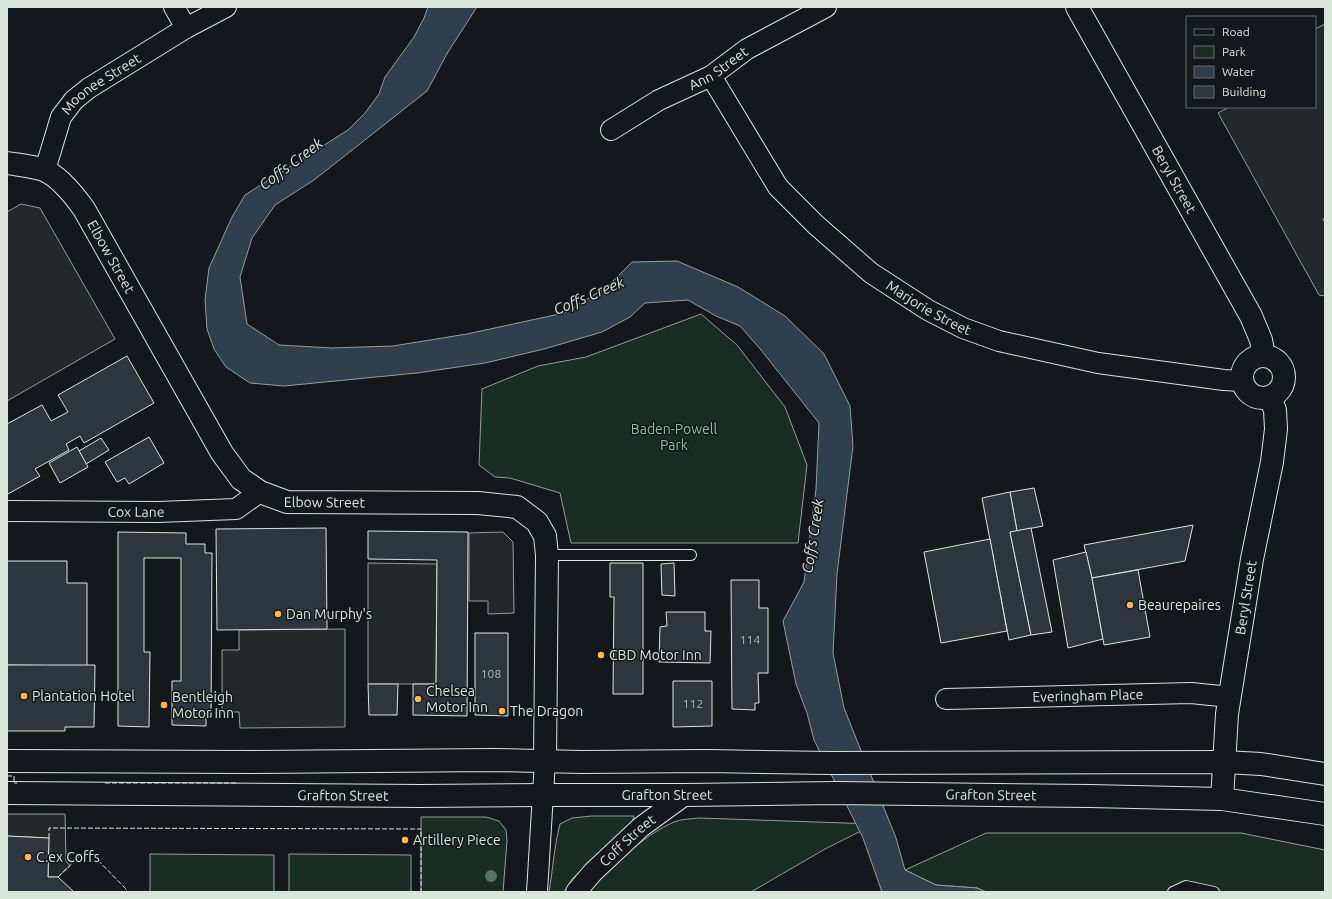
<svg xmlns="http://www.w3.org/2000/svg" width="1332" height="899" font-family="Ubuntu,sans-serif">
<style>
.green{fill:#1a2d24;stroke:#939e99}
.parking{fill:#24282b;stroke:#939e99}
.water{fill:#2f3f4d;stroke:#939e99}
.building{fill:#2c363c;stroke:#d8e6dc}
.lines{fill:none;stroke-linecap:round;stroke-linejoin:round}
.service-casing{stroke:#d8e6dc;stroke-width:12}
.minor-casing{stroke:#d8e6dc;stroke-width:22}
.tertiary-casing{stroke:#d8e6dc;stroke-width:24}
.secondary-casing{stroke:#d8e6dc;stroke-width:24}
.trunk-casing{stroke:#d8e6dc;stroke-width:24}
.service{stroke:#14181c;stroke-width:10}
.minor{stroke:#14181c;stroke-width:20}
.tertiary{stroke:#14181c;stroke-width:22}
.secondary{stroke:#14181c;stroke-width:22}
.trunk{stroke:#14181c;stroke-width:22}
.fence{stroke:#d8e6dc;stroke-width:1;stroke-dasharray:5 2;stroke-linecap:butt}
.tree{fill:#55745f}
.poi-dot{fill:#ffb74d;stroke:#14181c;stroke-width:1.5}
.labels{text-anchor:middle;stroke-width:3;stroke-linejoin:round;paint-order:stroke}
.number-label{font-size:12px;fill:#adbab4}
.street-label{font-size:14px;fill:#d8e6dc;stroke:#14181c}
.park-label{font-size:14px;fill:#8ac095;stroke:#14181c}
.poi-label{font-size:14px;fill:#d8e6dc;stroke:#14181c;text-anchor:start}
.water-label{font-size:15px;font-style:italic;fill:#d8e6dc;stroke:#14181c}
</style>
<rect width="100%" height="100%" fill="#14181c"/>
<g class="green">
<polygon points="701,314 737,345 785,407 807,465 798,543 571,543 560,493 510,478 495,477 479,465 482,389 538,366 586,357"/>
<path d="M592,816H634L632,822L572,879L564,892H549C553,869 554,847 560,824L572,818Z"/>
<polygon points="421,817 486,817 499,821 506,830 507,841 503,892 421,892"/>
<path d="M699,818L875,824L825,849L751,892H589C613,866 642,836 674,822C681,819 691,819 699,818Z"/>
<polygon points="986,833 1241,833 1325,850 1325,892 986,892 977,888 936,885 905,870"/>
<polygon points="150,854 274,855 274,892 150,892"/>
<polygon points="289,854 411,855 411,892 289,892"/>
</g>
<g class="parking">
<polygon points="1325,24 1325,218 1323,219 1325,223 1325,296 1319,295 1218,113 1229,107 1315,107 1315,29"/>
<polygon points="21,204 40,208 115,339 7,401 7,212"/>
<polygon points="503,532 513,542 514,613 488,614 488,601 469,601 469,533"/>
<polygon points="368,563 437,564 436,684 368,684"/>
<polygon points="345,629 345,727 240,728 239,712 222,712 222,650 239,650 239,630"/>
<polygon points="7,814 65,814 66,861 70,866 58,877 48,877 49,838 7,836"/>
</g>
<polygon class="water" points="428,7 477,7 448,52 427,91 314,180 275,205 252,238 240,277 247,324 279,345 332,348 393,346 467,334 564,313 607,287 632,262 677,261 738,287 785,316 824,354 850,406 853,446 837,574 833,653 844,708 896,838 905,870 936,885 977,888 986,892 882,892 863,838 814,740 807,713 796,684 783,621 804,582 816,489 819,423 761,350 740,326 716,316 688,300 645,303 630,317 602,332 544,349 485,363 417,373 284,386 250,383 226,367 214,349 207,329 205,300 209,268 232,217 245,195 348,130 365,113 379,94 385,77 414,37 424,18"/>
<g class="building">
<polygon points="127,356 154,403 84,443 80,436 66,444 69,450 35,469 40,476 8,494 7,492 7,424 42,405 51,421 68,412 58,395"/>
<polygon points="149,437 164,463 129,484 125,478 117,482 105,462"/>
<polygon points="101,438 109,450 86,464 79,451"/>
<polygon points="77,447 88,467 60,483 49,463"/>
<polygon points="1034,488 1043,526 1017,531 1010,492"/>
<polygon points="1010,492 1017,531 1010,532 1031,635 1009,640 982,498"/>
<polygon points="1193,525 1185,561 1092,578 1084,545"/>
<polygon points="326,528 327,629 217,630 216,529"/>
<polygon points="1031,528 1052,632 1031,635 1010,532"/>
<polygon points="368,531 468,532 467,716 413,715 413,684 436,684 437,560 368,559"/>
<polygon points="118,532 186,533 186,544 205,544 205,553 212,553 211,717 206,717 206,726 172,725 172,681 181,681 181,558 144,558 144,652 150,652 149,727 118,726"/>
<polygon points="990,539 1007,631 941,643 924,552"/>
<polygon points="1086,552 1092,578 1103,639 1068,648 1053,560"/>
<polygon points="7,561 67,561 67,583 87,583 87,666 7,665"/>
<polygon points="610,563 643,563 643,694 613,694 614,597 610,597"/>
<polygon points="674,563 675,596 662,595 661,564"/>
<polygon points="1138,570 1150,637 1104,645 1092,578"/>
<polygon points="731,580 759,580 759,608 768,608 768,673 758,673 759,703 755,703 755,710 732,709"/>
<polygon points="666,612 705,612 705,631 711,631 710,663 659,662 660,627 667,626"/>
<polygon points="475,633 508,633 508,716 475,715"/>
<polygon points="7,665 95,665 94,727 65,727 65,731 7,731"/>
<polygon points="673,681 712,681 712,726 673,727"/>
<polygon points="368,684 398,684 397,715 369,715"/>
<polygon points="7,836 49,838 48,877 58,877 74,892 7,892"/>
</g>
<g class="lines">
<g class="service-casing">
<g id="service">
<polyline points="547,555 691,555"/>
<polyline points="1173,892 1186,886 1214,892"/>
</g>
</g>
<g class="minor-casing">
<g id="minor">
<polyline points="174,7 186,28"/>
<path id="s1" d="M711,76L778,187L816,225L871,273L928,310L963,328L999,341L1098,363L1224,380L1242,381"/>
<path id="s2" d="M611,130L659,100L711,76L747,49L826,7"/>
<path id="s3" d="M45,170L61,117L74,100L89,88L186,28L226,7"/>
<path id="s4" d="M7,511L158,512L236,509L260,492"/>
<path id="s5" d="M946,699L1191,693L1230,697"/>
<polyline points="537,892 545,761"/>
<path id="s6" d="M576,892L593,872L641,827L685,795"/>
</g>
</g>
<g class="tertiary-casing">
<g id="tertiary">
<path id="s7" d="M7,163C19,165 33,166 44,170C60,177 74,195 84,209L222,453L241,479L260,492L287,502L478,503L517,507L537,522L545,536L547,555L545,761"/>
</g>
</g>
<g class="secondary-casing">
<g id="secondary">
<path id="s8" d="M1077,7L1251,316L1261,340L1264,356"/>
<circle cx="1263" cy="377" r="21"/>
<path id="s9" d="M1222,799L1227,714L1252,559L1272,462L1276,429L1275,410L1270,398"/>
</g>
</g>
<g class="trunk-casing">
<g id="trunk">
<polyline points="7,761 250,762 495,760 582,762 707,761 831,763 1224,762 1261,764 1325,774"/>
<path id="s10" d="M7,793L420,796L543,795H685L836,793L1090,796L1222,799L1325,814"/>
</g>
</g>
<use href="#service" class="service"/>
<use href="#minor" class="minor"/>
<use href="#tertiary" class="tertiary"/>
<use href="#secondary" class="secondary"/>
<use href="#trunk" class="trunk"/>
<g class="fence">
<polyline points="7,776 14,776 14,783 17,783"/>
<polyline points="105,783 238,783"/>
<polyline points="49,838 49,828 421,829 421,892"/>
<polyline points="58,877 87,849 127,890 125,892"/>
</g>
</g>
<circle class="tree" cx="491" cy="876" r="6"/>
<g class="poi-dot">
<circle cx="1130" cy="605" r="4"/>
<circle cx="278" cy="614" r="4"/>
<circle cx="601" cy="655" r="4"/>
<circle cx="24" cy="696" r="4"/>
<circle cx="418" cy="699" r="4"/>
<circle cx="164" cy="705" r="4"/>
<circle cx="502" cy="711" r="4"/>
<circle cx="405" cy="840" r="4"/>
<circle cx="28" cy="857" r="4"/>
</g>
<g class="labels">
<g class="number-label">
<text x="750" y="644">114</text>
<text x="491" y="678">108</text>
<text x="693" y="708">112</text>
</g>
<g class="street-label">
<text dy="5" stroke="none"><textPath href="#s2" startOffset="124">Ann Street</textPath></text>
<text dy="5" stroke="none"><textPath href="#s3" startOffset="108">Moonee Street</textPath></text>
<text dy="5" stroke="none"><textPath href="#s8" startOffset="198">Beryl Street</textPath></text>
<text dy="5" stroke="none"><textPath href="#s7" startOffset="149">Elbow Street</textPath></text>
<text dy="5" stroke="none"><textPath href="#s1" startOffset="324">Marjorie Street</textPath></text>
<text dy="5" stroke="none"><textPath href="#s7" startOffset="496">Elbow Street</textPath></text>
<text dy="5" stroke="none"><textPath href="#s4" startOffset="129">Cox Lane</textPath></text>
<text dy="5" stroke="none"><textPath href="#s9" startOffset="203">Beryl Street</textPath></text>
<text dy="5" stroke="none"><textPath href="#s5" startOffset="142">Everingham Place</textPath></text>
<text dy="5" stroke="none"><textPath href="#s10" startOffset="660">Grafton Street</textPath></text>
<text dy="5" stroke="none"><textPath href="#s10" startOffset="984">Grafton Street</textPath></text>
<text dy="5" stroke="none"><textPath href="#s10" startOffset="336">Grafton Street</textPath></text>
<text dy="5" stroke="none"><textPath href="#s6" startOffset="73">Coff Street</textPath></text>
</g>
<g class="park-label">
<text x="674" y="434">Baden-Powell<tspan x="674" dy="16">Park</tspan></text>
</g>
<g class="poi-label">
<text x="1138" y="610">Beaurepaires</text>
<text x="286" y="619">Dan Murphy's</text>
<text x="609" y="660">CBD Motor Inn</text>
<text x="426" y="696">Chelsea<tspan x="426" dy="16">Motor Inn</tspan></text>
<text x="32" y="701">Plantation Hotel</text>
<text x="172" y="702">Bentleigh<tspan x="172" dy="16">Motor Inn</tspan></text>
<text x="510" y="716">The Dragon</text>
<text x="413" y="845">Artillery Piece</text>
<text x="36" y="862">C.ex Coffs</text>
</g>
<g class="water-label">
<text transform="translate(291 164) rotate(-37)" y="5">Coffs Creek</text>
<text transform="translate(589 296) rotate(-23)" y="5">Coffs Creek</text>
<text transform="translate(813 536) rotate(-81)" y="5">Coffs Creek</text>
</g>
</g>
<rect width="1332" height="899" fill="none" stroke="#d8e6dc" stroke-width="16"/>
<rect x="1186" y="16" width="130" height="92" fill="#14181c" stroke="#626a69"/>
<rect x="1194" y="29" width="20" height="6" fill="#14181c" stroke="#626a69"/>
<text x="1222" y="36" font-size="12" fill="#d8e6dc">Road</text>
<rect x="1194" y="46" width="20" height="12" fill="#1a2d24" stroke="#626a69"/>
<text x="1222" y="56" font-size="12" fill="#d8e6dc">Park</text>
<rect x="1194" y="66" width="20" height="12" fill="#2f3f4d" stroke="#626a69"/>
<text x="1222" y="76" font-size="12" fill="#d8e6dc">Water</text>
<rect x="1194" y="86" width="20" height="12" fill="#2c363c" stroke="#626a69"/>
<text x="1222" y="96" font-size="12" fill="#d8e6dc">Building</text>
</svg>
